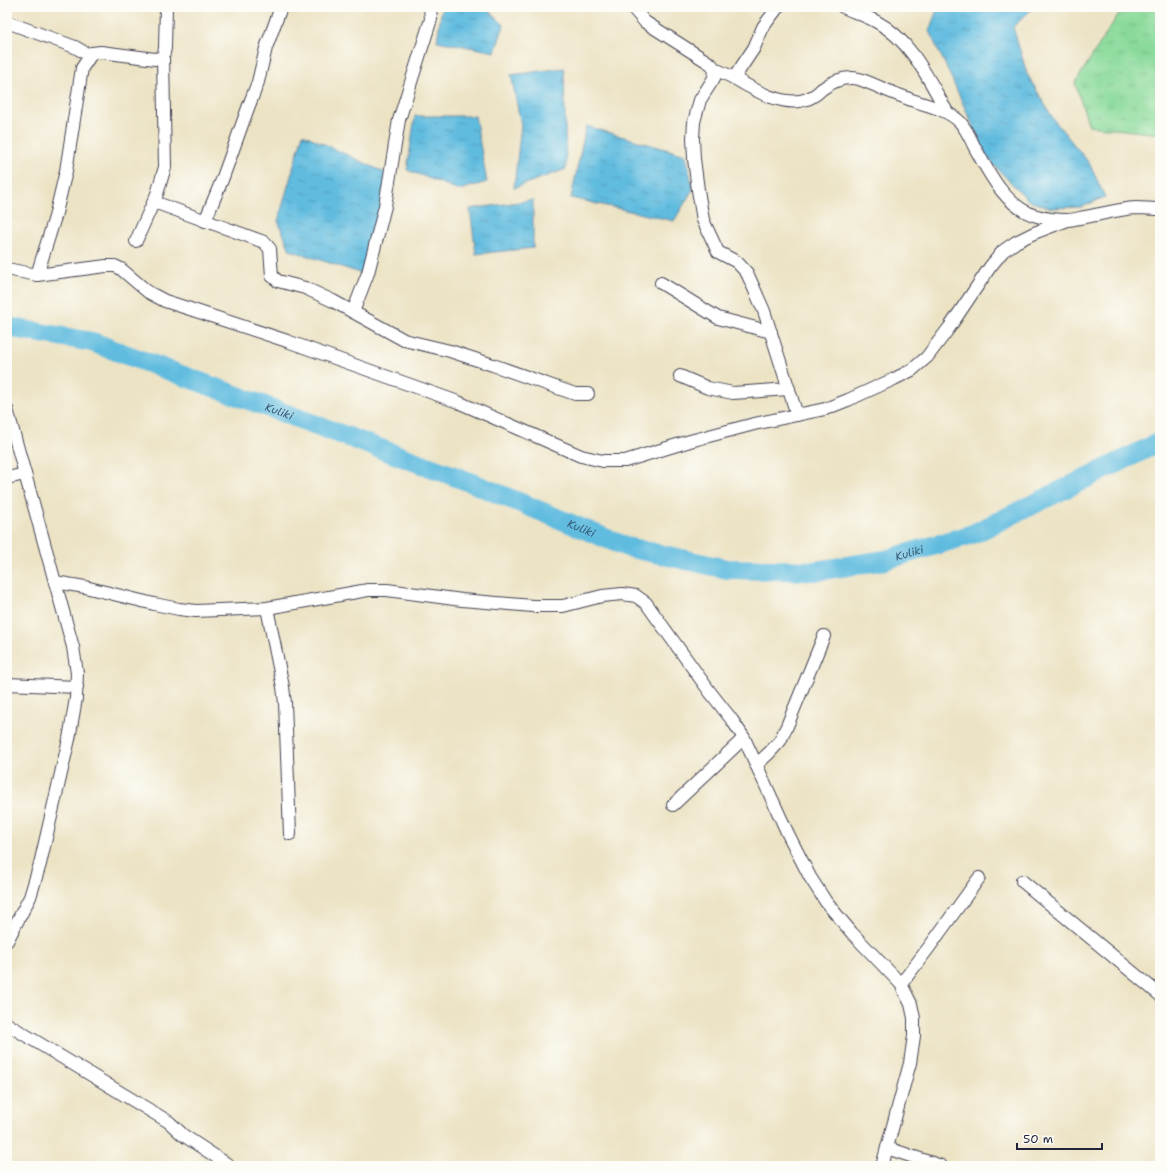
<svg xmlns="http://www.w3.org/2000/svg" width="1167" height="1173" font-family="'Shantell Sans',sans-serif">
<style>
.park{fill:url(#park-tufts);stroke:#567e6a}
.water{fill:url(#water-ripples);stroke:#426f8d}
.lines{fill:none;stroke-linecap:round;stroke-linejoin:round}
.river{stroke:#61bcdf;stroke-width:20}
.street-casing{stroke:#403f50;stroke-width:14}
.street{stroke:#fff;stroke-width:12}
.labels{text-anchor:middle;stroke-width:3;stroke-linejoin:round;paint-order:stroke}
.water-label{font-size:11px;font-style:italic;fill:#385874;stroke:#fdfcf7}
</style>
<defs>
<pattern id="park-tufts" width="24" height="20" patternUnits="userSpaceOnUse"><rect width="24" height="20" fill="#89da9a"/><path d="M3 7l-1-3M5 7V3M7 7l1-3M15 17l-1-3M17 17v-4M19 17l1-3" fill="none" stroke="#76bb86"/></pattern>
<pattern id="water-ripples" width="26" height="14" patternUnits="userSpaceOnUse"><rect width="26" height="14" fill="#61bcdf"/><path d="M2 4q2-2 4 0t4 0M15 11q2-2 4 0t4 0" fill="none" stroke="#5098b6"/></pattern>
</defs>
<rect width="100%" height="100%" fill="#fdfcf7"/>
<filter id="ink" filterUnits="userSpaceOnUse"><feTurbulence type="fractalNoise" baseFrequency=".025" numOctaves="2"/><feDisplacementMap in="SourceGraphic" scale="8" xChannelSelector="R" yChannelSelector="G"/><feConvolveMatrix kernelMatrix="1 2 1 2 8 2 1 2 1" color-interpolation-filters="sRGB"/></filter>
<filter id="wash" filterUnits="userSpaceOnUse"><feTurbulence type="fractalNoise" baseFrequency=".012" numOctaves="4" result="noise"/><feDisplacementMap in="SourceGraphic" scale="16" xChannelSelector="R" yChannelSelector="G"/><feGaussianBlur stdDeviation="0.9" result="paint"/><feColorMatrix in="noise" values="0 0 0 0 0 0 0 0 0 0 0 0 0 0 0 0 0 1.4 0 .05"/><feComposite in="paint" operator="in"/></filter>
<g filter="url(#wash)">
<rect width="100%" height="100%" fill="#ece3c4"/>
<polygon class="park" points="1123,7 1160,7 1160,134 1089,126 1075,83"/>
<g class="water">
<polygon points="442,7 485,7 504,25 495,52 437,41"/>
<polygon points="938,7 1034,7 1013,27 1027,74 1054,120 1089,163 1105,197 1082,207 1052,208 1029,201 988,159 945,64 929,31"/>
<polygon points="564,68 566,169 514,188 521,125 511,75"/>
<polygon points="415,116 475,116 487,182 459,190 407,170"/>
<polygon points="586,126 686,155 693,189 674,221 571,198"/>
<polygon points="303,134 390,175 366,275 290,250 278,221"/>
<polygon points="533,200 533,248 476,254 470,209"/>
</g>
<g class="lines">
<path class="river" id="s1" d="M7,327L92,342L470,482L627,547L727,569L816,571L885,560L973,534L1160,442"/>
</g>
</g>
<g filter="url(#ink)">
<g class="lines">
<g class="street-casing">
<g id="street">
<polyline points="632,7 645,22 711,64 715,69 714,78 700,100 694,122 693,138 694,159 698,190 703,220 718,252 737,262 747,273 752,284 764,311 797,415"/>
<path d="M843,7C854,12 866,16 877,22C911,40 929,80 947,112"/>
<polyline points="7,22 75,47 87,54 92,53"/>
<polyline points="715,69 734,78 754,48 763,27 778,7"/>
<path d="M734,78C754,90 784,108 807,99C813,97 818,93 822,89C833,81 846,76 859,79C874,84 889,92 904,97C922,105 944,107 959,121C966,128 970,138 974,146C989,173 1006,208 1037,216C1047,219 1058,220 1067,220C1073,220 1079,218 1085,217C1102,214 1119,209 1136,208C1144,208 1152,209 1160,209"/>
<polyline points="154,202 264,242 270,249 272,276 278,281 305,288 333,301 404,340 450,351 493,365 575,394 588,394"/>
<polyline points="205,221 222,180 248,108 258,82 266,48 281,7"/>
<polyline points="136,241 157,194 165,167 163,57"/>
<polyline points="7,269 37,275 106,266 115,266 121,269 148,292 165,301 190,309 287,341 458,402 581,456 603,461 625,461 690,441 754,424 825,409 848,400 894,379 912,370 927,357 949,328 990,267 1003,251 1016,242 1034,233 1068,220"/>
<polyline points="37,275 55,217 66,171 82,68 92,53 101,52 155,59 163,57 165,48 166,7"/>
<polyline points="661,283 718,318 771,332"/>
<polyline points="353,312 368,273 385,206 399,120 431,19 430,7"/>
<polyline points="680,376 708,388 733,393 789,389"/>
<polyline points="7,409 73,647 77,673 76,698 69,739 40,864 30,897 7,941"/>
<polyline points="7,478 25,474"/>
<polyline points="55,582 85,587 154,604 179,609 196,611 267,608 368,590 387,590 462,600 533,606 563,606 602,596 622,594 636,596 646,603 710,692 732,720 744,738 788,834 810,877 826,902 852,933 901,984 911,1004 914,1018 914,1036 910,1063 882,1166"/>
<polyline points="267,608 283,687 285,703 290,834"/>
<polyline points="7,684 77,687"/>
<polyline points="756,765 769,753 780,741 787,726 824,636"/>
<polyline points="673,805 744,738"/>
<polyline points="1022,881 1160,995"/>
<polyline points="901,984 930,946 979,878"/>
<polyline points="7,1024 169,1122 183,1135 230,1166"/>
<polyline points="887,1148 941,1166"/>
</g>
</g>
<use href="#street" class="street"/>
</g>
</g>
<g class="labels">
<g class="water-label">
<text dy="4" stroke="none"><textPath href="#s1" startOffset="286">Kuliki</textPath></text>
<text dy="4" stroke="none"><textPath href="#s1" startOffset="610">Kuliki</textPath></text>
<text dy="4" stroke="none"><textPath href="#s1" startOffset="946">Kuliki</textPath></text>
</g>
</g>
<rect width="1167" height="1173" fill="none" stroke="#fdfcf7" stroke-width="24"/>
<path d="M1017 1143v6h85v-6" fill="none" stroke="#22223b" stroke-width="2"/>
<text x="1023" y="1143" font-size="12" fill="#22223b" stroke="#fdfcf7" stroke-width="3" paint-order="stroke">50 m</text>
</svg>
